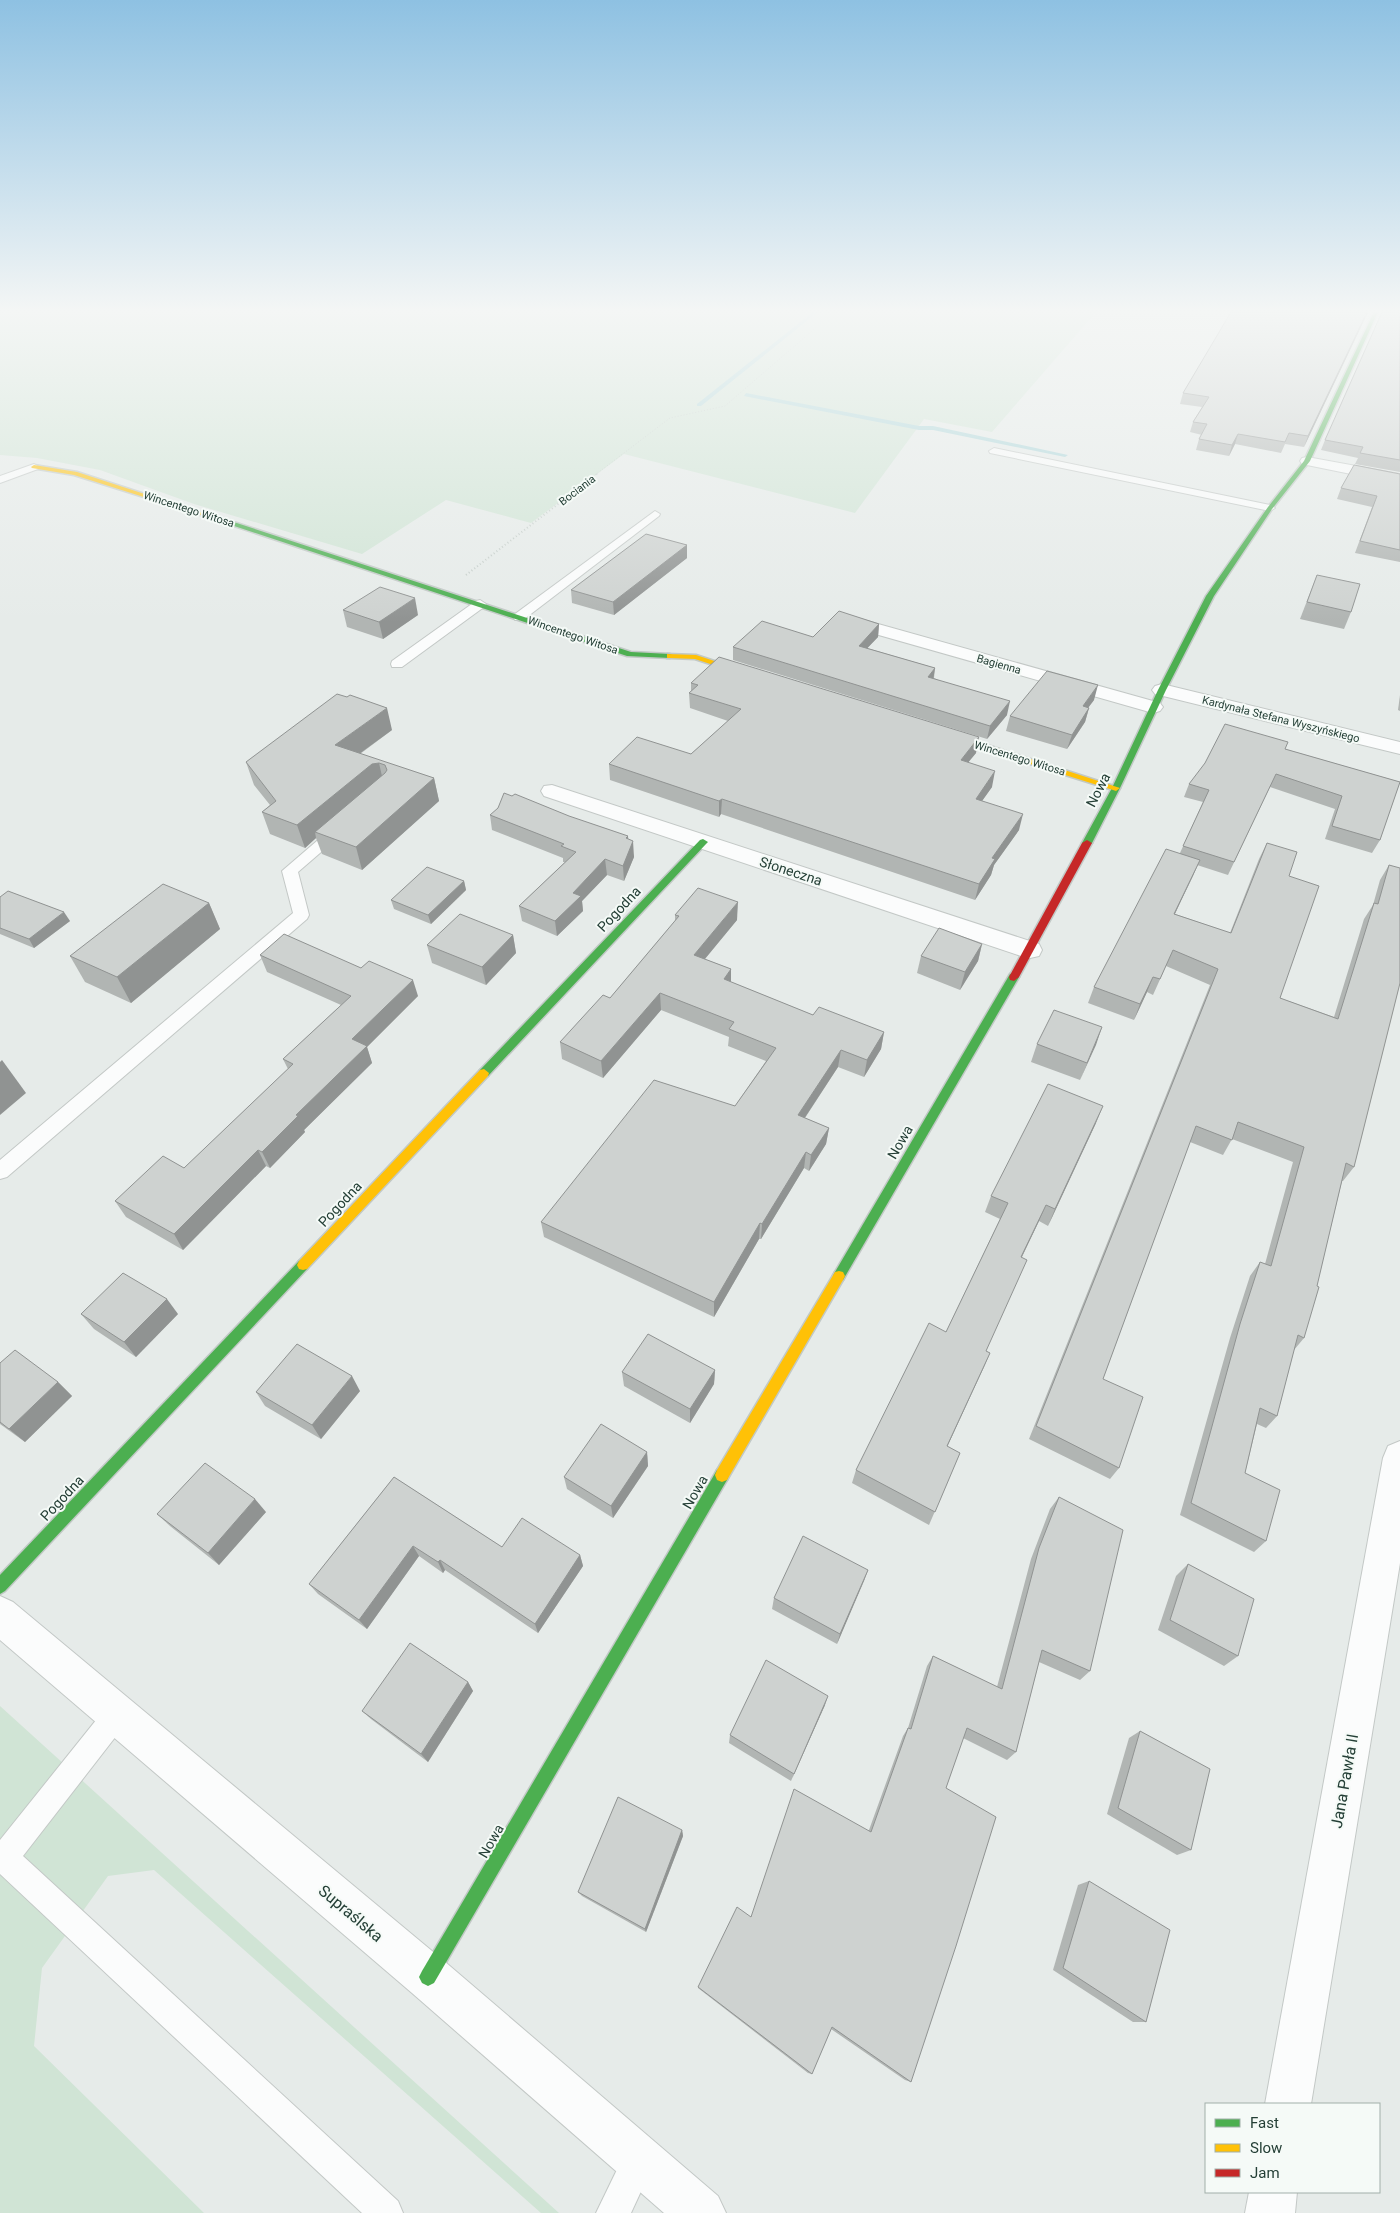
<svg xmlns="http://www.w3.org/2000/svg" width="1400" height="2213" font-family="Roboto,sans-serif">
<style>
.green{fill:#d0e4d5}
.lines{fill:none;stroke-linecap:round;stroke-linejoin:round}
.stream{fill:#a8d4d8;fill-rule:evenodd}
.lane-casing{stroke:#c3c8c6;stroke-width:2}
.street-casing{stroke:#c3c8c6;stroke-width:2}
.fast-casing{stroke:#c2c9c6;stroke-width:3}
.slow-casing{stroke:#c2c9c6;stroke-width:3}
.jam-casing{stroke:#c2c9c6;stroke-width:3}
.path-far1{stroke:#c2cbc7;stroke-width:1;stroke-dasharray:1 2;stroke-linecap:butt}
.path{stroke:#c2cbc7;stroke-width:2;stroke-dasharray:1 2.5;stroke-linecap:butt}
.lane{fill:#fbfcfc;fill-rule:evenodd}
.street{fill:#fbfcfc;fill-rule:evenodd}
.fast{fill:#4caf50;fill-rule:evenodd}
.slow{fill:#ffc107;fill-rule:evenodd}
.jam{fill:#c62828;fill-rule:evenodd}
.wall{fill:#b1b5b3}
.shaded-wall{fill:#909392}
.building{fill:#ced2d0;stroke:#909392}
.labels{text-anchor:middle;stroke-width:4;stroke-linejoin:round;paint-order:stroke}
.far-street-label{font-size:11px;fill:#243f36;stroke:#f5faf7}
.street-label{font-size:14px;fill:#243f36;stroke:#f5faf7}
.near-street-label{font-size:16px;fill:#243f36;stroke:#f5faf7}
</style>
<rect width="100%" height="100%" fill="#e6ebe9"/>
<g class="green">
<polygon points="0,312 1096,312 992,432 924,419 855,513 624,454 531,523 446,500 362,554 194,504 100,470 37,458 0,455"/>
<polygon points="0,1706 559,2213 541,2213 154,1870 108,1876 42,1968 34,2046 204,2213 0,2213"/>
</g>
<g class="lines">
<g class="stream">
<polygon points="813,312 818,312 701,406 697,406 697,404"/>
<polygon points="746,393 919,426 933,426 1068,455 1065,457 933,430 919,430 744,396"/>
</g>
<g class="lane-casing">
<g id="lane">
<polygon points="994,448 1270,505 1275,508 1270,511 990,453 989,451"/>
<polygon points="34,464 39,467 38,469 0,483 0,476"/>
<polygon points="655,511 660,514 659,516 523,620 515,620 513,617 515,614"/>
<polygon points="480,600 486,604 484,607 402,667 392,667 391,664 392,661 476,601"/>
<polygon points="337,826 342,828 345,831 342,834 298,872 309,915 307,919 7,1177 0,1179 0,1160 293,913 282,871 332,828"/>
<polygon points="118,1700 127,1704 131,1713 127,1722 23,1856 398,2201 403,2213 362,2213 0,1874 0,1840 109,1704"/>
<polygon points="639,2145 651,2149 655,2161 631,2213 596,2213 627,2149"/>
</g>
</g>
<g class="street-casing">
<g id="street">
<polygon points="1307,457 1400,474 1400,484 1302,464 1300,461 1302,458"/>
<polygon points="846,615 1160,703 1163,707 1160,711 1153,713 1146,711 840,624 837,620 840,616"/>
<polygon points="1162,684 1400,742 1400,754 1155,694 1152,690 1155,686"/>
<polygon points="552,785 1039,944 1042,950 1039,956 1030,958 1021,956 544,796 541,791 544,786"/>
<polygon points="1400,1441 1400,1563 1311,2104 1265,2104 1383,1458 1388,1446"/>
<polygon points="0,1596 13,1602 444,1961 718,2196 726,2213 664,2213 412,1993 0,1640"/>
<polygon points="1249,2192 1297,2192 1295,2213 1245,2213"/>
</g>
</g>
<g class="fast-casing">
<g id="fast">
<polygon points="1374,312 1378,312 1310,461 1272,509 1214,596 1166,690 1120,788 1092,843 1090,845 1084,845 1082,843 1112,788 1158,690 1206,596 1268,507 1304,461"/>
<polygon points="206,513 631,652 670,654 674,656 670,658 627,656 204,516 204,514"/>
<polygon points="703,839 708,842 706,844 488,1076 480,1076 479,1073 480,1070 700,840"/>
<polygon points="1014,973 1019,977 843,1280 839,1281 835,1280 833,1276 835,1272 1010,974"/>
<polygon points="303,1260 307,1261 309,1265 307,1269 5,1591 0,1594 0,1575 299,1261"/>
<polygon points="722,1468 727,1470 729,1475 727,1480 434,1983 428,1986 422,1983 419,1977 422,1971 717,1470"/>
</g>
</g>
<g class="slow-casing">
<g id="slow">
<polygon points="34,465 77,472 209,515 204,516 74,475 32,468 31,467"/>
<polygon points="667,654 696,655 754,674 747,676 695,659 670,658 667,658"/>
<polygon points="938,731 944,731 1120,788 1116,791 1113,790 938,735"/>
<polygon points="484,1069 489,1073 488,1076 307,1269 303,1270 299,1269 297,1265 299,1261 480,1070"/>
<polygon points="839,1271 843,1272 845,1276 843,1280 727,1480 722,1482 717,1480 715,1475 717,1470 835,1272"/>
</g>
</g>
<g class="jam-casing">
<polygon id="jam" points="1087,840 1092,843 1019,977 1014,981 1010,980 1009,977 1082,843"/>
</g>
<polyline class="path-far1" points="595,475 670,418 725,406 834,312"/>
<polyline class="path" points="466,575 597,474"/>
<use href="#lane" class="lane"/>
<use href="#street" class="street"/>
<use href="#fast" class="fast"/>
<use href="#slow" class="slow"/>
<use href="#jam" class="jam"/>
</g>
<g class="wall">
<polygon points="1368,312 1304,447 1285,444 1281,453 1235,444 1229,456 1196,450 1199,439 1202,435 1190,432 1193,422 1202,407 1180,404 1183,393"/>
<polygon points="1400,312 1400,472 1355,464 1358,458 1321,450 1325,440"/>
<polygon points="1400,474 1400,562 1355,553 1372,507 1337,499 1341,488"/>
<polygon points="687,545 687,558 614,615 572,603 571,590"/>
<polygon points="1317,575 1351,612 1344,629 1300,619"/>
<polygon points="343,610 418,615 383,639 347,627"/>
<polygon points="879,624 878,637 867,648 935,668 934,678 1007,715 987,739 733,660 733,647 813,637"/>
<polygon points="691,683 976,753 968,762 992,787 982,801 1019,830 994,865 991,875 975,900 721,814 719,817 610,780 609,764 691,754 728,721 690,708 689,693 691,691"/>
<polygon points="1400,695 1400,711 1398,710"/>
<polygon points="1094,700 1088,708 1089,708 1085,722 1067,749 1006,731 1010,716"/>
<polygon points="392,730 360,754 434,778 439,801 362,870 322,854 316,838 305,848 270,834 262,812 270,805 254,785 246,762"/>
<polygon points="1285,749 1400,782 1380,840 1372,853 1325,839 1335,809 1270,787 1228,875 1197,865 1175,914 1230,933 1259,859 1267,843 1289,876 1280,998 1334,1017 1364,919 1373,905 1380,880 1389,865 1354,1167 1343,1181 1342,1181 1304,1338 1294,1350 1277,1416 1266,1428 1257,1424 1245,1473 1266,1541 1254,1552 1180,1515 1230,1338 1250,1276 1260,1262 1265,1264 1293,1162 1232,1139 1223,1155 1190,1142 1103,1379 1119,1468 1110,1479 1029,1439 1210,985 1166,966 1153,995 1147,992 1134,1020 1088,1003 1094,987 1180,853 1203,802 1184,797 1189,784"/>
<polygon points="490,815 629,840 634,857 624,881 607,875 582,901 583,911 557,936 522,921 519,906 565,862 563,862 563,858 492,830"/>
<polygon points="464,881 466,890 431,924 394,909 391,900"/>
<polygon points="0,897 70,921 34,948 0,934"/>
<polygon points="209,903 220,929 131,1003 85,982 70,956"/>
<polygon points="675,915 737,920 705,959 731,969 731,982 813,1015 884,1032 881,1049 864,1077 838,1067 805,1118 829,1128 826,1144 809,1171 804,1168 761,1239 759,1239 714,1317 544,1237 541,1222 735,1106 766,1061 728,1046 729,1037 661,1010 603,1078 562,1059 560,1042 610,998 675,921"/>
<polygon points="513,935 516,953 486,985 432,963 427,945"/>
<polygon points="982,944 978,961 960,990 917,973 921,956"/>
<polygon points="260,955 418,996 367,1047 372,1063 304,1130 305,1132 270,1168 266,1166 183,1250 126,1217 115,1201 184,1168 288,1069 283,1059 341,1005 267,972"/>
<polygon points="1102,1027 1080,1080 1031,1062 1037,1044"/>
<polygon points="1096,1123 1048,1226 1039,1221 1022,1257 986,1351 990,1353 947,1447 960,1453 929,1525 852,1483 856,1470 946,1332 1000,1219 985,1212 991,1196"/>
<polygon points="81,1314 178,1314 136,1357 94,1329"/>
<polygon points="0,1363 58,1382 72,1396 25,1442 0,1424"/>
<polygon points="715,1370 714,1384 690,1423 624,1386 622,1372"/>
<polygon points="360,1391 321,1439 265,1406 256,1392"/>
<polygon points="647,1452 648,1466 613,1518 567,1489 564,1477"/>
<polygon points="394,1477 502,1547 580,1555 583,1566 538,1633 445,1570 443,1573 419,1556 367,1629 318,1594 309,1584"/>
<polygon points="1059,1497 1090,1671 1080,1680 1039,1662 1016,1752 1007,1760 963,1738 946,1788 911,2082 905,2080 831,2029 812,2074 808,2073 698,1988 698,1987 750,1917 869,1830 903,1736 908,1728 927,1666 933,1656 997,1687 1031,1559 1050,1509"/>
<polygon points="266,1512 219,1565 170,1526 157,1514"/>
<polygon points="1188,1564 1238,1656 1224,1666 1158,1630 1176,1576"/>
<polygon points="868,1570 837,1644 772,1609 774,1598"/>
<polygon points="468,1682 473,1691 428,1762 371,1719 362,1711"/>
<polygon points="825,1705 791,1781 729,1743 730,1735"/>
<polygon points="1140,1731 1191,1850 1177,1855 1107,1814 1129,1738"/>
<polygon points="682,1830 683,1836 646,1932 582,1896 578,1892"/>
<polygon points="1089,1881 1146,2022 1133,2022 1053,1970 1078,1885"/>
</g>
<g class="shaded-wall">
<polygon points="1367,312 1368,312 1304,447 1308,436"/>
<polygon points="1238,434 1235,444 1229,456 1232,445"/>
<polygon points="687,545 687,558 614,615 613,602"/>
<polygon points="415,598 418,615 383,639 379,622"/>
<polygon points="879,624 878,637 857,659 859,646"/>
<polygon points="935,668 933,681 928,677"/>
<polygon points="1098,685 1094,700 1078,721 1083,706"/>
<polygon points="1010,701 1007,715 987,739 990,726"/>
<polygon points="387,708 392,730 341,767 335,745"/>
<polygon points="1089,708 1085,722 1067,749 1072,735"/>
<polygon points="979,737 976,753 958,775 961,760"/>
<polygon points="379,763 384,785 315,832 316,838 305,848 297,825 372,764"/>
<polygon points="995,771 992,787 972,815 976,799"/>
<polygon points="434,778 439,801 362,870 356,847"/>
<polygon points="722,799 721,814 719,817 719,801"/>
<polygon points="1023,814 1019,830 994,865 991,875 975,900 979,884 992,858"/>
<polygon points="628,836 629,850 633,841 634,857 624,881 623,866 626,838"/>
<polygon points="605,859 607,875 582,901 583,911 557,936 555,921 573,893"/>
<polygon points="1200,860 1193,876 1167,930 1174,914"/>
<polygon points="464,881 466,890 431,924 428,915"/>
<polygon points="738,902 737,920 694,972 694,955"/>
<polygon points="209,903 220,929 131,1003 117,977"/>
<polygon points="64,912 70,921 34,948 29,939"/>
<polygon points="513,935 516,953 486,985 482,967"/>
<polygon points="982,944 978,961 960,990 965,972"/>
<polygon points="731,969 731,986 724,979"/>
<polygon points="1153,977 1147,992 1134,1020 1140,1004"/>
<polygon points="413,980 418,996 367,1047 372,1063 304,1130 305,1132 270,1168 262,1152 296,1115 352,1039"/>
<polygon points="660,993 661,1010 603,1078 601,1061"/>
<polygon points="1102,1027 1096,1045 1080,1080 1087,1063"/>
<polygon points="884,1032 881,1049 864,1077 867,1060"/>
<polygon points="841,1050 838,1067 796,1131 798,1115"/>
<polygon points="2,1060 26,1093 0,1115 0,1062"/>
<polygon points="1103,1106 1096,1123 1048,1226 1055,1209"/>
<polygon points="829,1128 826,1144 809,1171 811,1155"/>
<polygon points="258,1150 266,1166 183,1250 174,1234"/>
<polygon points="806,1152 804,1168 761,1239 762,1224"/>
<polygon points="1046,1205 1039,1221 1014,1273 1021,1257"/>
<polygon points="760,1223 759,1239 714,1317 714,1302"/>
<polygon points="167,1299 178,1314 136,1357 124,1342"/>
<polygon points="990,1353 984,1367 941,1460 947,1446"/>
<polygon points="715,1370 714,1384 690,1423 690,1409"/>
<polygon points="352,1376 360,1391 321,1439 312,1425"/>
<polygon points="58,1382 72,1396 25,1442 9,1429"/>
<polygon points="647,1452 648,1466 613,1518 611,1506"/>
<polygon points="255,1499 266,1512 219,1565 208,1553"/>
<polygon points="413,1546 419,1556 367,1629 359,1620"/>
<polygon points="580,1555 583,1566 538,1633 535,1624"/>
<polygon points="440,1560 445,1570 443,1573 438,1562"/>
<polygon points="868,1570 864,1581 837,1644 840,1634"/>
<polygon points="468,1682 473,1691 428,1762 421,1754"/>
<polygon points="828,1696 825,1705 791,1781 794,1774"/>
<polygon points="682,1830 683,1836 646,1932 645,1929"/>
</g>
<g class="building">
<polygon points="1231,312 1367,312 1308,436 1289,433 1285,442 1238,434 1232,445 1199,439 1207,424 1193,422 1209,397 1183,393"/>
<polygon points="1382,312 1400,312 1400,460 1360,453 1363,447 1325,440"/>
<polygon points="1354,465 1400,474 1400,550 1360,541 1377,496 1341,488"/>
<polygon points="646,534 687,545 613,602 571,590"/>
<polygon points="1317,575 1360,584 1351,612 1307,602"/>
<polygon points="380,587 415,598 379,622 343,610"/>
<polygon points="839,611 879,624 859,646 935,668 928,677 1010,701 990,726 733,647 762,621 813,637"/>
<polygon points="719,657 979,737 961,760 995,771 976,799 1023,814 992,858 995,859 979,884 722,799 719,801 609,764 637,737 691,754 741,709 689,693 698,685 691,683"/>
<polygon points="1047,671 1098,685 1083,706 1089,708 1072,735 1010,716"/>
<polygon points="337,694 347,697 350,695 387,708 335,745 434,778 356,847 315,832 385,773 387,770 385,765 379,763 372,764 297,825 262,812 276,801 246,762"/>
<polygon points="1225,724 1288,742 1285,749 1400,782 1380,840 1332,826 1342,796 1276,774 1234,862 1183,846 1209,790 1189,784 1205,763"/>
<polygon points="504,793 512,796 515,794 569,816 628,836 626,838 633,841 623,866 605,859 573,893 581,896 555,921 519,906 576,852 561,846 564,844 490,815 498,808"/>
<polygon points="1267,843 1297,852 1289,876 1319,886 1280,998 1338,1019 1374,903 1378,904 1389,865 1400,868 1400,983 1354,1167 1346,1163 1317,1286 1319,1287 1304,1338 1298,1335 1277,1416 1260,1408 1245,1473 1280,1490 1266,1541 1191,1503 1240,1324 1260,1262 1271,1266 1304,1147 1238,1122 1232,1140 1196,1126 1103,1379 1143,1397 1119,1468 1036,1426 1218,969 1173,950 1160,979 1153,977 1140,1004 1094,987 1166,849 1200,860 1174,914 1231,933"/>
<polygon points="427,867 464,881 428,915 391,900"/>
<polygon points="163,884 209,903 117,977 70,956"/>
<polygon points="698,888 738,902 694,955 731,969 724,979 813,1015 819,1007 884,1032 867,1060 841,1050 798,1115 829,1128 811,1155 806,1152 762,1224 760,1223 714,1302 541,1222 654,1080 735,1106 776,1048 729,1029 734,1022 660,993 601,1061 560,1042 603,995 610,998 679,916 675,915"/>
<polygon points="8,891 64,912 29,939 0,928 0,897"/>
<polygon points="460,914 513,935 482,967 427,945"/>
<polygon points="939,928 982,944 965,972 921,956"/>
<polygon points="284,934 361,968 369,961 413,980 352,1039 367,1046 296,1115 298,1116 262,1152 258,1150 174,1234 115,1201 163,1156 184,1168 293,1064 283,1059 351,996 260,955"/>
<polygon points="1054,1010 1102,1027 1087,1063 1037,1044"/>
<polygon points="1048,1084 1103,1106 1055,1209 1046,1205 1021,1257 1027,1260 986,1351 990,1353 947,1446 960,1453 935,1512 856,1470 929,1323 946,1332 1008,1203 991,1196"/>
<polygon points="123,1273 167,1299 124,1342 81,1314"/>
<polygon points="648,1334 715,1370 690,1409 622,1372"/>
<polygon points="297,1344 352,1376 312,1425 256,1392"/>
<polygon points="15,1350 58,1382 9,1429 0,1422 0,1363"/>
<polygon points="601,1424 647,1452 611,1506 564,1477"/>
<polygon points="205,1463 255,1499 208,1553 157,1514"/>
<polygon points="394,1477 502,1547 522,1518 580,1555 535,1624 440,1560 438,1562 413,1546 359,1620 309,1584"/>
<polygon points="1059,1497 1123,1530 1090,1671 1042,1650 1016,1752 967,1728 946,1788 996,1817 956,1946 911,2082 832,2027 812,2074 698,1987 737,1907 751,1917 794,1789 871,1832 908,1728 911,1729 933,1656 1002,1689 1039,1548"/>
<polygon points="803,1536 868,1570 840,1634 774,1598"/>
<polygon points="1188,1564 1254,1599 1238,1656 1170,1620"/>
<polygon points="410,1643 468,1682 421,1754 362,1711"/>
<polygon points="766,1660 828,1696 794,1774 730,1735"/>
<polygon points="1140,1731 1210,1769 1191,1850 1118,1808"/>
<polygon points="618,1797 682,1830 645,1929 578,1892"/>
<polygon points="1089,1881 1170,1930 1146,2022 1063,1968"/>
</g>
<linearGradient id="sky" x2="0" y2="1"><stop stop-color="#8ec1e2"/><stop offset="0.5" stop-color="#f4f6f5"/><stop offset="1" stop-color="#f4f6f5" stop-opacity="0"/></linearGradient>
<rect width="1400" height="622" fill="url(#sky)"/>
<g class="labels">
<g class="far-street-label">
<text transform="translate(577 490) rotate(-37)" y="4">Bociania</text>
<text transform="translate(189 509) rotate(18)" y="4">Wincentego Witosa</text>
<text transform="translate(573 635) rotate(19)" y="4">Wincentego Witosa</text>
<text transform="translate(999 664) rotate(16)" y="4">Bagienna</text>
<text transform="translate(1281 719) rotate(14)" y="4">Kardynała Stefana Wyszyńskiego</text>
<text transform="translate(1020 758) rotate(17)" y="4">Wincentego Witosa</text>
</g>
<g class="street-label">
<text transform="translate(1098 790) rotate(-63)" y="5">Nowa</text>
<text transform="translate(791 871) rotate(18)" y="5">Słoneczna</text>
<text transform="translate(619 909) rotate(-47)" y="5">Pogodna</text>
<text transform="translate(900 1142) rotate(-60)" y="5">Nowa</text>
<text transform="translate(340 1204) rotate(-47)" y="5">Pogodna</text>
<text transform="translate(695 1492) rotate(-60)" y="5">Nowa</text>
<text transform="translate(62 1498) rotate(-47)" y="5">Pogodna</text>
<text transform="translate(491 1841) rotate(-60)" y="5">Nowa</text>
</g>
<g class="near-street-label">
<text transform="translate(1344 1781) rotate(-80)" y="6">Jana Pawła II</text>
<text transform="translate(351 1913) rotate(40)" y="6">Supraślska</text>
</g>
</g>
<rect x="1205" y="2103" width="175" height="90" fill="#f5faf7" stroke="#a1afaa"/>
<rect x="1215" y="2119" width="25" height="8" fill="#4caf50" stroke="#a1afaa"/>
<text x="1250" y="2128" font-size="15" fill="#243f36">Fast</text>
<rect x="1215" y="2144" width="25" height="8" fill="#ffc107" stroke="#a1afaa"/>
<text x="1250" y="2153" font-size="15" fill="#243f36">Slow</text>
<rect x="1215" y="2169" width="25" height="8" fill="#c62828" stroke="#a1afaa"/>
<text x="1250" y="2178" font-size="15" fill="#243f36">Jam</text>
</svg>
